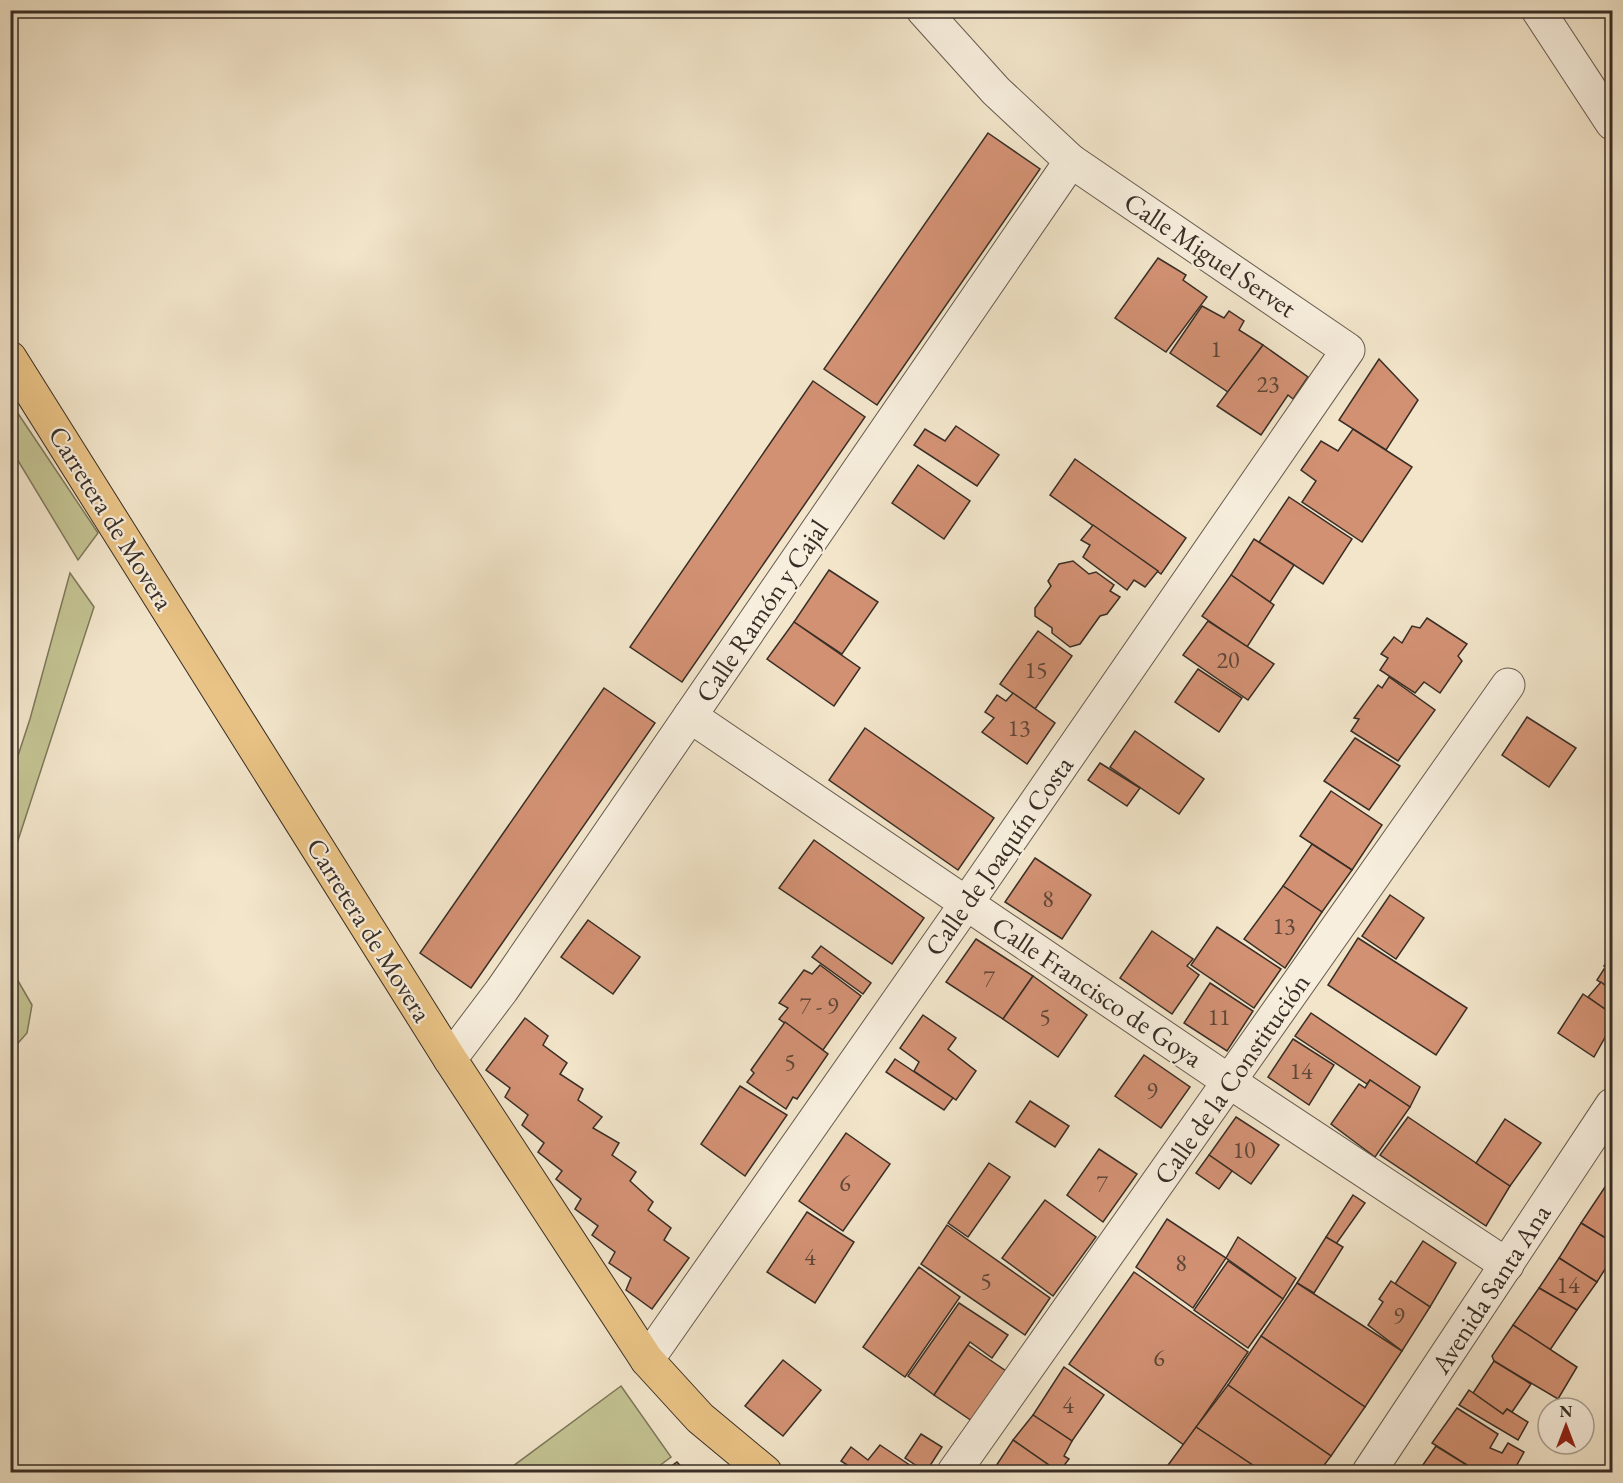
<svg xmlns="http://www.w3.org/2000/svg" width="1623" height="1483" font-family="'EB Garamond',serif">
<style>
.green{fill:#c3c291;stroke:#7e785c;stroke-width:1.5}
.building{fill:#d29173;stroke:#392e26;stroke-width:1.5}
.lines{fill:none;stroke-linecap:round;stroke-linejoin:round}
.minor-casing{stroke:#675c4f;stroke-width:35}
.major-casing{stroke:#392e26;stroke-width:35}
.minor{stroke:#f7eedd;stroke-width:33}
.major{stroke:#e9c285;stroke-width:33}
.labels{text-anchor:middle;stroke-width:4.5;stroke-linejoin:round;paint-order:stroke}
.number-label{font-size:24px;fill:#5f4739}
.street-label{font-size:27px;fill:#392e26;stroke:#f7eedd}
</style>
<rect width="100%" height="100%" fill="#f2e5ca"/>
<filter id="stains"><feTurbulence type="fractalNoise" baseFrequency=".00333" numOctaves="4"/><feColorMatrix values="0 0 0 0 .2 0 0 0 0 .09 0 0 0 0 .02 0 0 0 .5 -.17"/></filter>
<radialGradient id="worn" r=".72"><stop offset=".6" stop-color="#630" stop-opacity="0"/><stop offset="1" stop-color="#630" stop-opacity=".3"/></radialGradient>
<g class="green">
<polygon points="11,403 98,533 78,560 11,449"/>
<polygon points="70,573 94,607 11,862 11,777 30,719"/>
<polygon points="10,967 32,1005 27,1033 11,1051"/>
<polygon points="621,1386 671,1457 651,1472 505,1472"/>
</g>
<g class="building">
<polygon points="988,133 1040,169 877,405 824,369"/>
<polygon points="1158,258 1186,275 1183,280 1207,297 1166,352 1115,318"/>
<polygon points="1202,306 1224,318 1229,311 1244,321 1239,330 1263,345 1228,392 1170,353"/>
<polygon points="1263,345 1308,377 1293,399 1288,395 1261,435 1217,406"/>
<polygon points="1379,359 1418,400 1386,450 1339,420"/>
<polygon points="813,381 865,417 682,682 630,647"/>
<polygon points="956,426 999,455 977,486 914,445 925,429 945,441"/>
<polygon points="1353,429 1412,467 1362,542 1302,502 1316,481 1301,470 1321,441 1338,451"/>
<polygon points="1075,459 1186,538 1161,574 1050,495"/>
<polygon points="918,465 970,501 944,539 892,503"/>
<polygon points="1289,497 1352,539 1323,584 1259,542"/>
<polygon points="1093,525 1158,571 1145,587 1134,580 1127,590 1083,557 1090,545 1081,540"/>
<polygon points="1254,539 1294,565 1270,602 1231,575"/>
<polygon points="1073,561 1089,574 1096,572 1114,585 1110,591 1120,597 1107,614 1100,616 1080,644 1070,647 1052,633 1052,628 1035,616 1035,608 1051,586 1048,581 1059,564"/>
<polygon points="829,570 878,602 842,654 794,622"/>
<polygon points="1231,575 1274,605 1247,647 1202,616"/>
<polygon points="1427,618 1467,644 1458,656 1462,661 1440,693 1424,682 1415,693 1380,670 1388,658 1381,654 1394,637 1402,643 1412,626 1420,628"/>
<polygon points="1208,621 1274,664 1248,700 1183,655"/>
<polygon points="794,622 860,668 834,706 767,659"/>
<polygon points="1038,631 1072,656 1035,709 1000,684"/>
<polygon points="1198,669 1242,698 1219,732 1175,702"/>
<polygon points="1389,677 1435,710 1398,761 1351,731 1359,719 1354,718 1378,685 1382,688"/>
<polygon points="604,688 655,723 471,988 420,953"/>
<polygon points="1013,693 1055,723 1027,764 982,732 994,718 985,712 997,695 1006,701"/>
<polygon points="1527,717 1576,748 1549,787 1502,755"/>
<polygon points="865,728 994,818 958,870 829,780"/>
<polygon points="1135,731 1204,779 1179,814 1110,767"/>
<polygon points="1355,738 1400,766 1369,810 1324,781"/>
<polygon points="1100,763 1140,788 1127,806 1088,780"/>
<polygon points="1331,791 1382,825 1352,870 1300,836"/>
<polygon points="814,840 924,918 892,964 779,888"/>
<polygon points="1312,844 1352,870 1322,912 1283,886"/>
<polygon points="1035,858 1091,895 1062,939 1005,902"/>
<polygon points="1283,886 1322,912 1285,968 1244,939"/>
<polygon points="1390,895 1424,918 1396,959 1362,936"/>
<polygon points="588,920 640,957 613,994 561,957"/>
<polygon points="1217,927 1281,969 1254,1008 1191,965"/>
<polygon points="1152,931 1193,959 1187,966 1199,975 1172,1014 1120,978"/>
<polygon points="1358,938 1467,1008 1436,1055 1328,985"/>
<polygon points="976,939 1033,976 1003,1019 946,982"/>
<polygon points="821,946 871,983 863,994 812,957"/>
<polygon points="1612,954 1612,971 1604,966"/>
<polygon points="820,965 861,996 823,1050 779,1019 788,1008 779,1003 804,970 812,974"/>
<polygon points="1604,969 1612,974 1612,990 1597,980"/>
<polygon points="1033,976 1087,1015 1058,1057 1003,1019"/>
<polygon points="1601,982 1612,991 1612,1014 1588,997"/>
<polygon points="1210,983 1253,1011 1227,1051 1184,1023"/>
<polygon points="1583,994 1612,1014 1612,1025 1594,1057 1558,1033"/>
<polygon points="1311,1013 1420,1087 1410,1107 1370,1080 1367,1084 1295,1036"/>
<polygon points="923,1015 956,1038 948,1049 976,1071 956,1100 914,1071 919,1062 900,1048"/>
<polygon points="525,1018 548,1036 543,1045 567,1063 560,1074 583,1089 578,1100 602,1117 593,1128 619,1143 612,1155 636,1172 630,1181 653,1202 648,1210 671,1228 664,1240 689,1258 652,1309 626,1290 631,1278 609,1263 615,1252 592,1235 598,1226 575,1209 581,1199 556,1179 562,1171 538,1152 544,1143 522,1125 528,1115 505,1097 510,1088 486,1070"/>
<polygon points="785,1022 828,1054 797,1099 793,1097 786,1109 747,1082 754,1073 751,1070"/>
<polygon points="1293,1039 1334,1065 1309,1105 1268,1077"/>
<polygon points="1144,1055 1190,1087 1161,1128 1115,1096"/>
<polygon points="895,1059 953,1098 944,1110 886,1072"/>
<polygon points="1370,1080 1410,1107 1375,1157 1331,1124 1359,1084 1365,1088"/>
<polygon points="740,1086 787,1115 745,1176 701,1144"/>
<polygon points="1030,1101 1069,1126 1055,1147 1016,1122"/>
<polygon points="1236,1117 1279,1145 1251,1184 1209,1155"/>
<polygon points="1408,1117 1510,1186 1486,1226 1380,1155"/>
<polygon points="1505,1119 1541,1143 1510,1186 1476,1163"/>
<polygon points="846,1133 890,1164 843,1231 799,1201"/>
<polygon points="1099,1149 1137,1174 1103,1222 1067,1195"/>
<polygon points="1209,1155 1232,1171 1219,1189 1196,1173"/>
<polygon points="989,1163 1010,1177 968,1237 948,1223"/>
<polygon points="1607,1184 1612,1187 1612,1242 1581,1223"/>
<polygon points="1353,1195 1365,1203 1336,1244 1326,1237"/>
<polygon points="1045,1200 1096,1237 1053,1296 1002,1258"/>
<polygon points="807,1212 854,1242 815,1303 767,1272"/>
<polygon points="1167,1219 1226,1258 1193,1308 1136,1267"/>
<polygon points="1581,1223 1612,1242 1612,1258 1597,1282 1559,1258"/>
<polygon points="947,1225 1050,1298 1025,1335 921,1264"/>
<polygon points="1238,1237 1296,1278 1283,1299 1226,1258"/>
<polygon points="1326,1237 1343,1247 1314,1293 1297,1283"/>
<polygon points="1423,1241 1456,1263 1430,1307 1395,1284"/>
<polygon points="1559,1258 1597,1282 1577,1310 1539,1288"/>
<polygon points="1228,1261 1283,1299 1248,1348 1194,1310"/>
<polygon points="919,1267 960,1297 905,1377 863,1347"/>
<polygon points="1134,1272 1248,1352 1184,1445 1069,1364"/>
<polygon points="1391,1281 1430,1307 1402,1351 1368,1325 1383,1302 1379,1299"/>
<polygon points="1297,1283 1402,1351 1365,1407 1261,1336"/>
<polygon points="1539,1288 1577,1310 1550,1350 1513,1325"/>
<polygon points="959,1303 1008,1335 992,1358 970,1342 934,1395 908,1376"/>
<polygon points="1513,1325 1577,1367 1558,1399 1494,1361 1492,1356"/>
<polygon points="1261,1336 1365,1407 1331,1456 1228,1385"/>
<polygon points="968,1345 1006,1371 972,1421 934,1395"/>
<polygon points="783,1360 821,1390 783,1436 745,1406"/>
<polygon points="1494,1361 1531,1384 1512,1412 1507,1409 1503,1414 1473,1393"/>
<polygon points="1064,1367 1104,1395 1072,1441 1033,1415"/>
<polygon points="1228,1385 1331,1456 1319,1472 1263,1472 1196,1427"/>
<polygon points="1469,1390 1503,1414 1507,1409 1528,1422 1518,1440 1459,1405"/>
<polygon points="1457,1408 1498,1434 1490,1448 1502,1453 1508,1443 1524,1452 1513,1472 1478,1472 1432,1443"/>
<polygon points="1033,1415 1072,1441 1064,1456 1069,1459 1059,1472 1013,1440"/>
<polygon points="1196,1427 1263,1472 1163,1472"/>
<polygon points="921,1434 942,1447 926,1472 905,1458"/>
<polygon points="1013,1440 1059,1472 1060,1472 992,1472"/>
<polygon points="880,1445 920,1472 858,1472 841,1461 851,1447 868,1460"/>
<polygon points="1436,1446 1478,1472 1418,1472"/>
<polygon points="677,1462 686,1472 663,1472"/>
</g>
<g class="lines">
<g class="minor-casing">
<g id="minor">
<polyline points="1538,10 1612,123"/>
<polyline points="690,716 1230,1082 1507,1265"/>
<polyline points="450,1059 502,990 1071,161"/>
<polyline points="647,1360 966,904 1348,350 1071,161 996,91 923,10"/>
<polyline points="954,1472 1508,685"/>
<polyline points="1369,1472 1612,1105"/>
</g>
</g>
<g class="major-casing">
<polyline id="major" points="10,358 450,1059 647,1360 700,1418 765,1472"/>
</g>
<use href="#minor" class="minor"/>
<use href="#major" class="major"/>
</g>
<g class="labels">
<g class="number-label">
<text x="1216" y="357">1</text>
<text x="1268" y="392">23</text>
<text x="1228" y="668">20</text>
<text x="1036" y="678">15</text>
<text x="1019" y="736">13</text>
<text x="1048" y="907">8</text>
<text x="1284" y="934">13</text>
<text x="989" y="987">7</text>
<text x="819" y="1014">7 - 9</text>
<text x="1045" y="1025">5</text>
<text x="1219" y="1025">11</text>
<text x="790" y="1070">5</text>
<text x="1301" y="1079">14</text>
<text x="1152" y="1099">9</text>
<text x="1244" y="1158">10</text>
<text x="845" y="1191">6</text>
<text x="1102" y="1192">7</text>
<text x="810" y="1265">4</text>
<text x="1181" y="1271">8</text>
<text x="986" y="1289">5</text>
<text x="1568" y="1293">14</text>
<text x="1399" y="1324">9</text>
<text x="1159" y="1366">6</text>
<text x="1068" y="1413">4</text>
</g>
<g class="street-label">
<text transform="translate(1210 255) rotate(34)" y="9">Calle Miguel Servet</text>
<text transform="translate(111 518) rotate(58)" y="9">Carretera de Movera</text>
<text transform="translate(762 611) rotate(-56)" y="9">Calle Ramón y Cajal</text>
<text transform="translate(999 856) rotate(-55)" y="9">Calle de Joaquín Costa</text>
<text transform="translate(369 930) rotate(58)" y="9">Carretera de Movera</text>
<text transform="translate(1097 992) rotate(34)" y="9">Calle Francisco de Goya</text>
<text transform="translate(1232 1079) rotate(-55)" y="9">Calle de la Constitución</text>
<text transform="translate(1491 1289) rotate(-57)" y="9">Avenida Santa Ana</text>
</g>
</g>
<rect width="1623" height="1483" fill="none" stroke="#f2e5ca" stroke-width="36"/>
<rect x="12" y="12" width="1599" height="1459" fill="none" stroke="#392e26" stroke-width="3"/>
<rect x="18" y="18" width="1587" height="1447" fill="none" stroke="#392e26" stroke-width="1.5"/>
<g transform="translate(1566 1426)"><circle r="28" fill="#f7eedd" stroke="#aba194" stroke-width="1.5"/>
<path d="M0-4.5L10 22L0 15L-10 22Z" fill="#8f2418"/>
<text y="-9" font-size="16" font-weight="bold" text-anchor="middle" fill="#392e26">N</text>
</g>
<rect width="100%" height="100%" filter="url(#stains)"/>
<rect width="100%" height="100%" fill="url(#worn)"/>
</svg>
